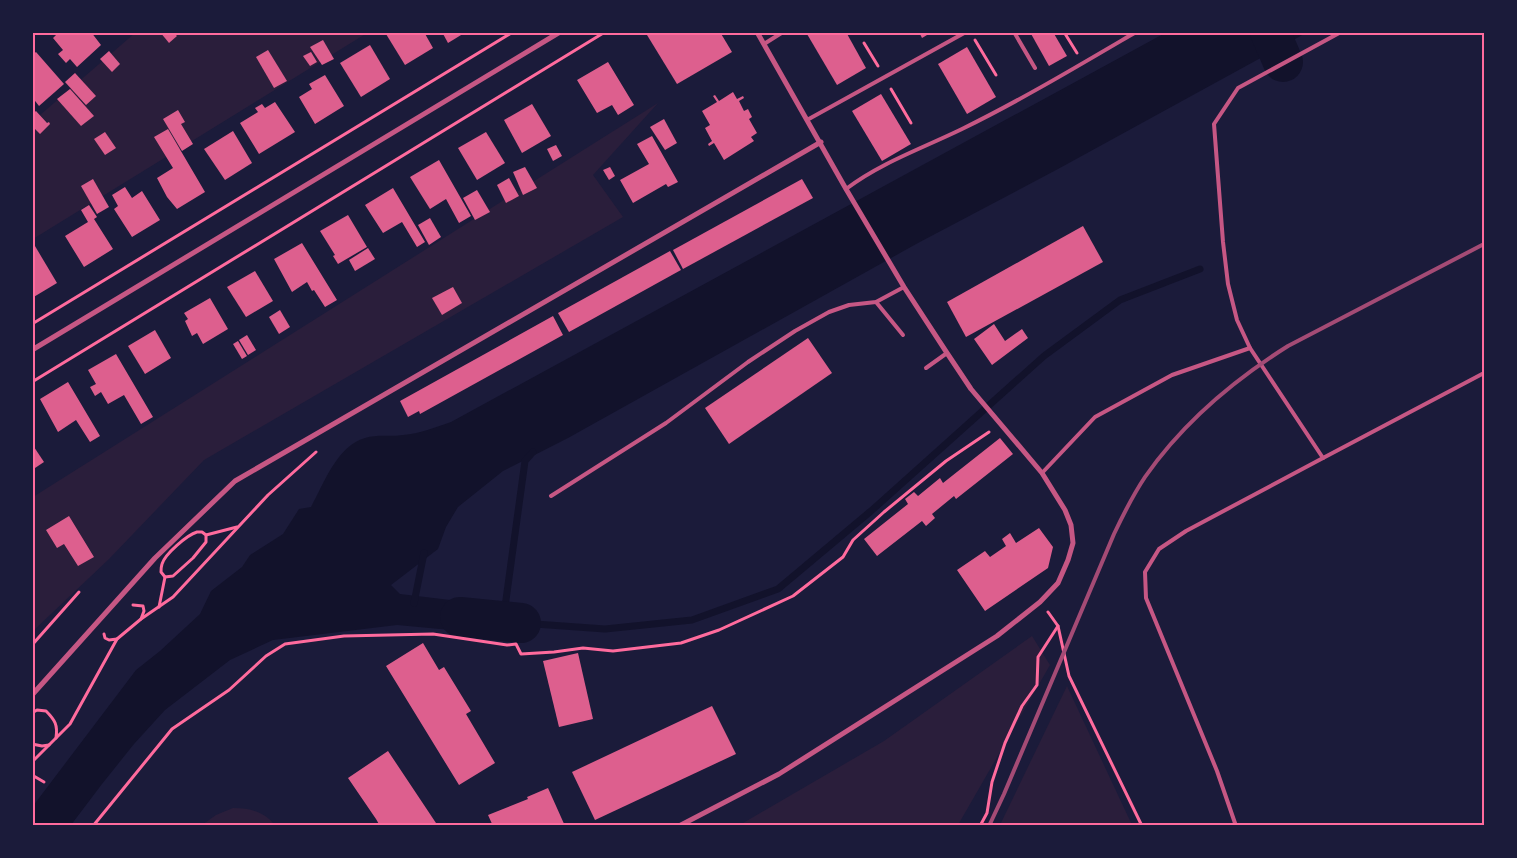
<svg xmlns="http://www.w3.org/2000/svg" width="1517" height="858" font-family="'Source Serif 4',serif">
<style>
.green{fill:#2a1e3b}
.water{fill:#12122b}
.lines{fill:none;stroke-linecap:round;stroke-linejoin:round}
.stream{stroke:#12122b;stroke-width:7}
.river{stroke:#12122b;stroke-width:40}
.building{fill:#dd5f8e}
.path{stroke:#ff6b9d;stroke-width:3}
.service{stroke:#c65784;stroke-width:4}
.minor{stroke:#c65784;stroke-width:5}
.rail{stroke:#a44b75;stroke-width:4}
.neatline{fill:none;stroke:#ff6b9d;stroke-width:2}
</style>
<rect width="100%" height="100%" fill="#1b1b3a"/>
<g class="green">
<polygon points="135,33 367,33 33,239 32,122"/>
<polygon points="658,103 593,175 623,217 204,460 109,559 33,631 33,497"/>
<polygon points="1032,636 1050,665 958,825 738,826 884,741"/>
<polygon points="1067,686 1132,825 1000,825"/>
<path d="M233,808C251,808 264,812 275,825H202L216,815Z"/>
</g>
<path class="water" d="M1165,33H1306L1058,169L918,243L568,438L503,471L458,507L446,527L438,549L391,585L400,594L467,602L468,606L497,612L505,607L516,612L514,636L397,625L273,640L230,660L165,710L134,744L102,784L71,825L33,826V806L136,670L160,651L200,614L211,591L242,567L250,555L283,534L299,509L311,507C324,483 337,446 365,438C377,434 390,437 403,435C419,434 436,427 451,422Z"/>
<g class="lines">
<g class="stream">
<polyline points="414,603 424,553"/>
<polyline points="505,607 525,461 533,452"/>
<polyline points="521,623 605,629 692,620 778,589 871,511 1044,356 1120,300 1200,269"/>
</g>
<g class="river">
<polyline points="1270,32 1283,62"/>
<polyline points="460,617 521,623"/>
</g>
</g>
<g class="building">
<polygon points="59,32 91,32 101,45 77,67 70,59 66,63 58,54 63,50 53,38"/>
<polygon points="160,32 173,32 177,36 169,43"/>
<polygon points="389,32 424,32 433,48 405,65 386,34"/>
<polygon points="442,32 466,32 448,43"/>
<polygon points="651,32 720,32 732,52 677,84 647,35"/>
<polygon points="810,32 846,32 866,68 837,85 807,34"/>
<polygon points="919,32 932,32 922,38"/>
<polygon points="1030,32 1053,32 1067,56 1049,66"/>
<polygon points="323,40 334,59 322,65 310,47"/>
<polygon points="370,45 390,79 361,97 340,63"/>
<polygon points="967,47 996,97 967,114 938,64"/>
<polygon points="268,50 287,81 274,88 256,57"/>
<polygon points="109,51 120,64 112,72 100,59"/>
<polygon points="36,52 64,84 39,106 32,97 32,55"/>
<polygon points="311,52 317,62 310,66 303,56"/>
<polygon points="608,62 634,105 618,115 612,105 597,113 577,80"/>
<polygon points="75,73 96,96 86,105 65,82"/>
<polygon points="325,75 344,106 315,124 299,97 312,89 309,84"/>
<polygon points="70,89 94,116 81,126 57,99"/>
<polygon points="733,92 737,99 743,96 744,98 739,101 744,111 748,109 752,117 749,119 757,133 751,137 754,141 724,160 714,143 709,146 708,144 712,141 705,128 710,125 702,111 717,102 713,96 715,95 719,101"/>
<polygon points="881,94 911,144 882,161 852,111"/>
<polygon points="275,102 295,132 259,154 240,123 258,112 255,108 262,104 265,108"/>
<polygon points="532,104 551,136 522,153 504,120"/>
<polygon points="178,110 185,122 181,124 193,144 182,151 163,119"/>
<polygon points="36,111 47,123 49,122 50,124 40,134 32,126 32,114"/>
<polygon points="664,119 677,143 665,150 650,127"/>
<polygon points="168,129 205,192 177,209 167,197 157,178 173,168 154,137"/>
<polygon points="233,131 252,163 225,180 204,149"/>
<polygon points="105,132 116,148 105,155 94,139"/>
<polygon points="486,132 505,163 477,180 458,148"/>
<polygon points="652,136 678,182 668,187 666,184 633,203 620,180 649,164 637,144"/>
<polygon points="556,145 562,156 553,161 547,149"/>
<polygon points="439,160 471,216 459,223 446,199 430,209 410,177"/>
<polygon points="525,167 537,188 523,195 513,172"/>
<polygon points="610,167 615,176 609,180 603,170"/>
<polygon points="509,178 519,196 506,203 497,185"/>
<polygon points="93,179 109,207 97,214 81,186"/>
<polygon points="802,179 813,198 683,269 673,250"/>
<polygon points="125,187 132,198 142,191 160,220 132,237 114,209 118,206 112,195"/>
<polygon points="393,188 425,242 417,247 402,222 383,233 365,205"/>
<polygon points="477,190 490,212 475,220 463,198"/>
<polygon points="89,205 97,217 94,219 113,249 84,267 65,236 88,222 81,210"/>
<polygon points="348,215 367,247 338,264 333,256 335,255 320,231"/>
<polygon points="430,218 441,237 429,245 418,225"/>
<polygon points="1083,226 1103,262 966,337 947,302"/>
<polygon points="32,241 57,283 32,298"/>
<polygon points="302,243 337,300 325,307 314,290 312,291 307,282 292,292 274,259"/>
<polygon points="368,248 375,259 355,271 349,260"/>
<polygon points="670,251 681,270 569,332 558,313"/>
<polygon points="255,271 273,301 246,317 227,287"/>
<polygon points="453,287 462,303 442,315 432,298"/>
<polygon points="210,298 228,329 203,344 197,333 192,336 185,321 188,319 184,313"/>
<polygon points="280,310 290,327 279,334 269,317"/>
<polygon points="553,316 563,335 420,414 419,411 408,417 400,401"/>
<polygon points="994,324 1005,341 1022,329 1028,338 992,365 974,339"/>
<polygon points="155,330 171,358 145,374 128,346"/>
<polygon points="247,335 256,350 248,355 239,340"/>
<polygon points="808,338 832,373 729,444 705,408"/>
<polygon points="238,341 247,356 242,359 233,344"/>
<polygon points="116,354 153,417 141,424 124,395 108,404 101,392 95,396 90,387 96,384 88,370"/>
<polygon points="68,382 100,436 90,442 76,420 58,432 40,399"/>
<polygon points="1000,438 1013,454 956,499 954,496 932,514 935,518 926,526 922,521 877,556 864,539 908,504 905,499 914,492 918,496 940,478 943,483"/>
<polygon points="32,444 44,462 35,468 32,464"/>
<polygon points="69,516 94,557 78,566 64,544 57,548 46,530"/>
<polygon points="1039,528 1053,547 1048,568 985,611 957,570 985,551 990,557 1006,546 1002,539 1010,533 1016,543"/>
<polygon points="423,643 439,670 444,667 471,711 466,714 495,763 459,785 386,666"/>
<polygon points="578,653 593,719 559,727 543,661"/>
<polygon points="712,706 736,754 595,820 572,772"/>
<polygon points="388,751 438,826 380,826 376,819 348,778"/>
<polygon points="548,788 565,826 493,826 488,815 528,799 527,797"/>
</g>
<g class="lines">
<g class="path">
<polyline points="1064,32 1077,53"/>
<polyline points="975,40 996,75"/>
<polyline points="864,43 878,66"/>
<polyline points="891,89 911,123"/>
<polyline points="32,324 513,32"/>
<polyline points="32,382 605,32"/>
<path d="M197,532H202L206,535V542L193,558L173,576L165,577L161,572C161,570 161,567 162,564C165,554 187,535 197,532Z"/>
<polyline points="206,535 237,527"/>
<polyline points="133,605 143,606 144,611 141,619"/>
<polyline points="159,607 165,577"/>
<polyline points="1048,612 1058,626 1069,676 1142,826"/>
<polyline points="104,634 105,638 109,640 117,639"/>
<polyline points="32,645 79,592"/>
<path d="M32,713L37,710L46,711C55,720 58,725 56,738"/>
<polyline points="32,744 42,746 49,745"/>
<polyline points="32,762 70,724 117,639 141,619 173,597 268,495 316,452"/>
<polyline points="32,775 44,782"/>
<polyline points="93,826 172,729 229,690 266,656 285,644 344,636 433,634 507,645 516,644 521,654 554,652 583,648 613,651 681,643 719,630 793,596 843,557 853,540 884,512 946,461 989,432"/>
<polyline points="980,826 987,813 992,782 1005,743 1022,706 1037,685 1038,657 1058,626"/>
</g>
<g class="service">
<polyline points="1014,32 1035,68"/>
<polyline points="764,44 783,32"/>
<polyline points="807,120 966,32"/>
<path d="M846,189C880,163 923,148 962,129C1021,100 1078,66 1136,32"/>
<polyline points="876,302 903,335"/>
<polyline points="1250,348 1237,320 1228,284 1223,242 1214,124 1238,88 1341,32"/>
<polyline points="926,368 947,353"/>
<polyline points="1042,473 1095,417 1172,375 1250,348 1323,458 1484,373"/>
<polyline points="551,496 666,423 748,362 795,331 829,312 849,305 876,302 904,287"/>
<polyline points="1236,826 1217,771 1146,598 1145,572 1159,549 1186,531 1323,458"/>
</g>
<g class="minor">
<polyline points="32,350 560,32"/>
<polyline points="32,695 155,558 235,481 821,142"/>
<polyline points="679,826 779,774 997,636 1040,602 1058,583 1068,560 1073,543 1071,525 1065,510 1042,473 971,389 947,353 904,287 846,189 757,32"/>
</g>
<path class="rail" d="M989,826L1004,794L1114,534C1123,515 1133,495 1145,477C1182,424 1234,380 1288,346L1484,244"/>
</g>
<rect width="1517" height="858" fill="none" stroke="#1b1b3a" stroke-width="68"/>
<rect x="34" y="34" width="1449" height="790" class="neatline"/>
</svg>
